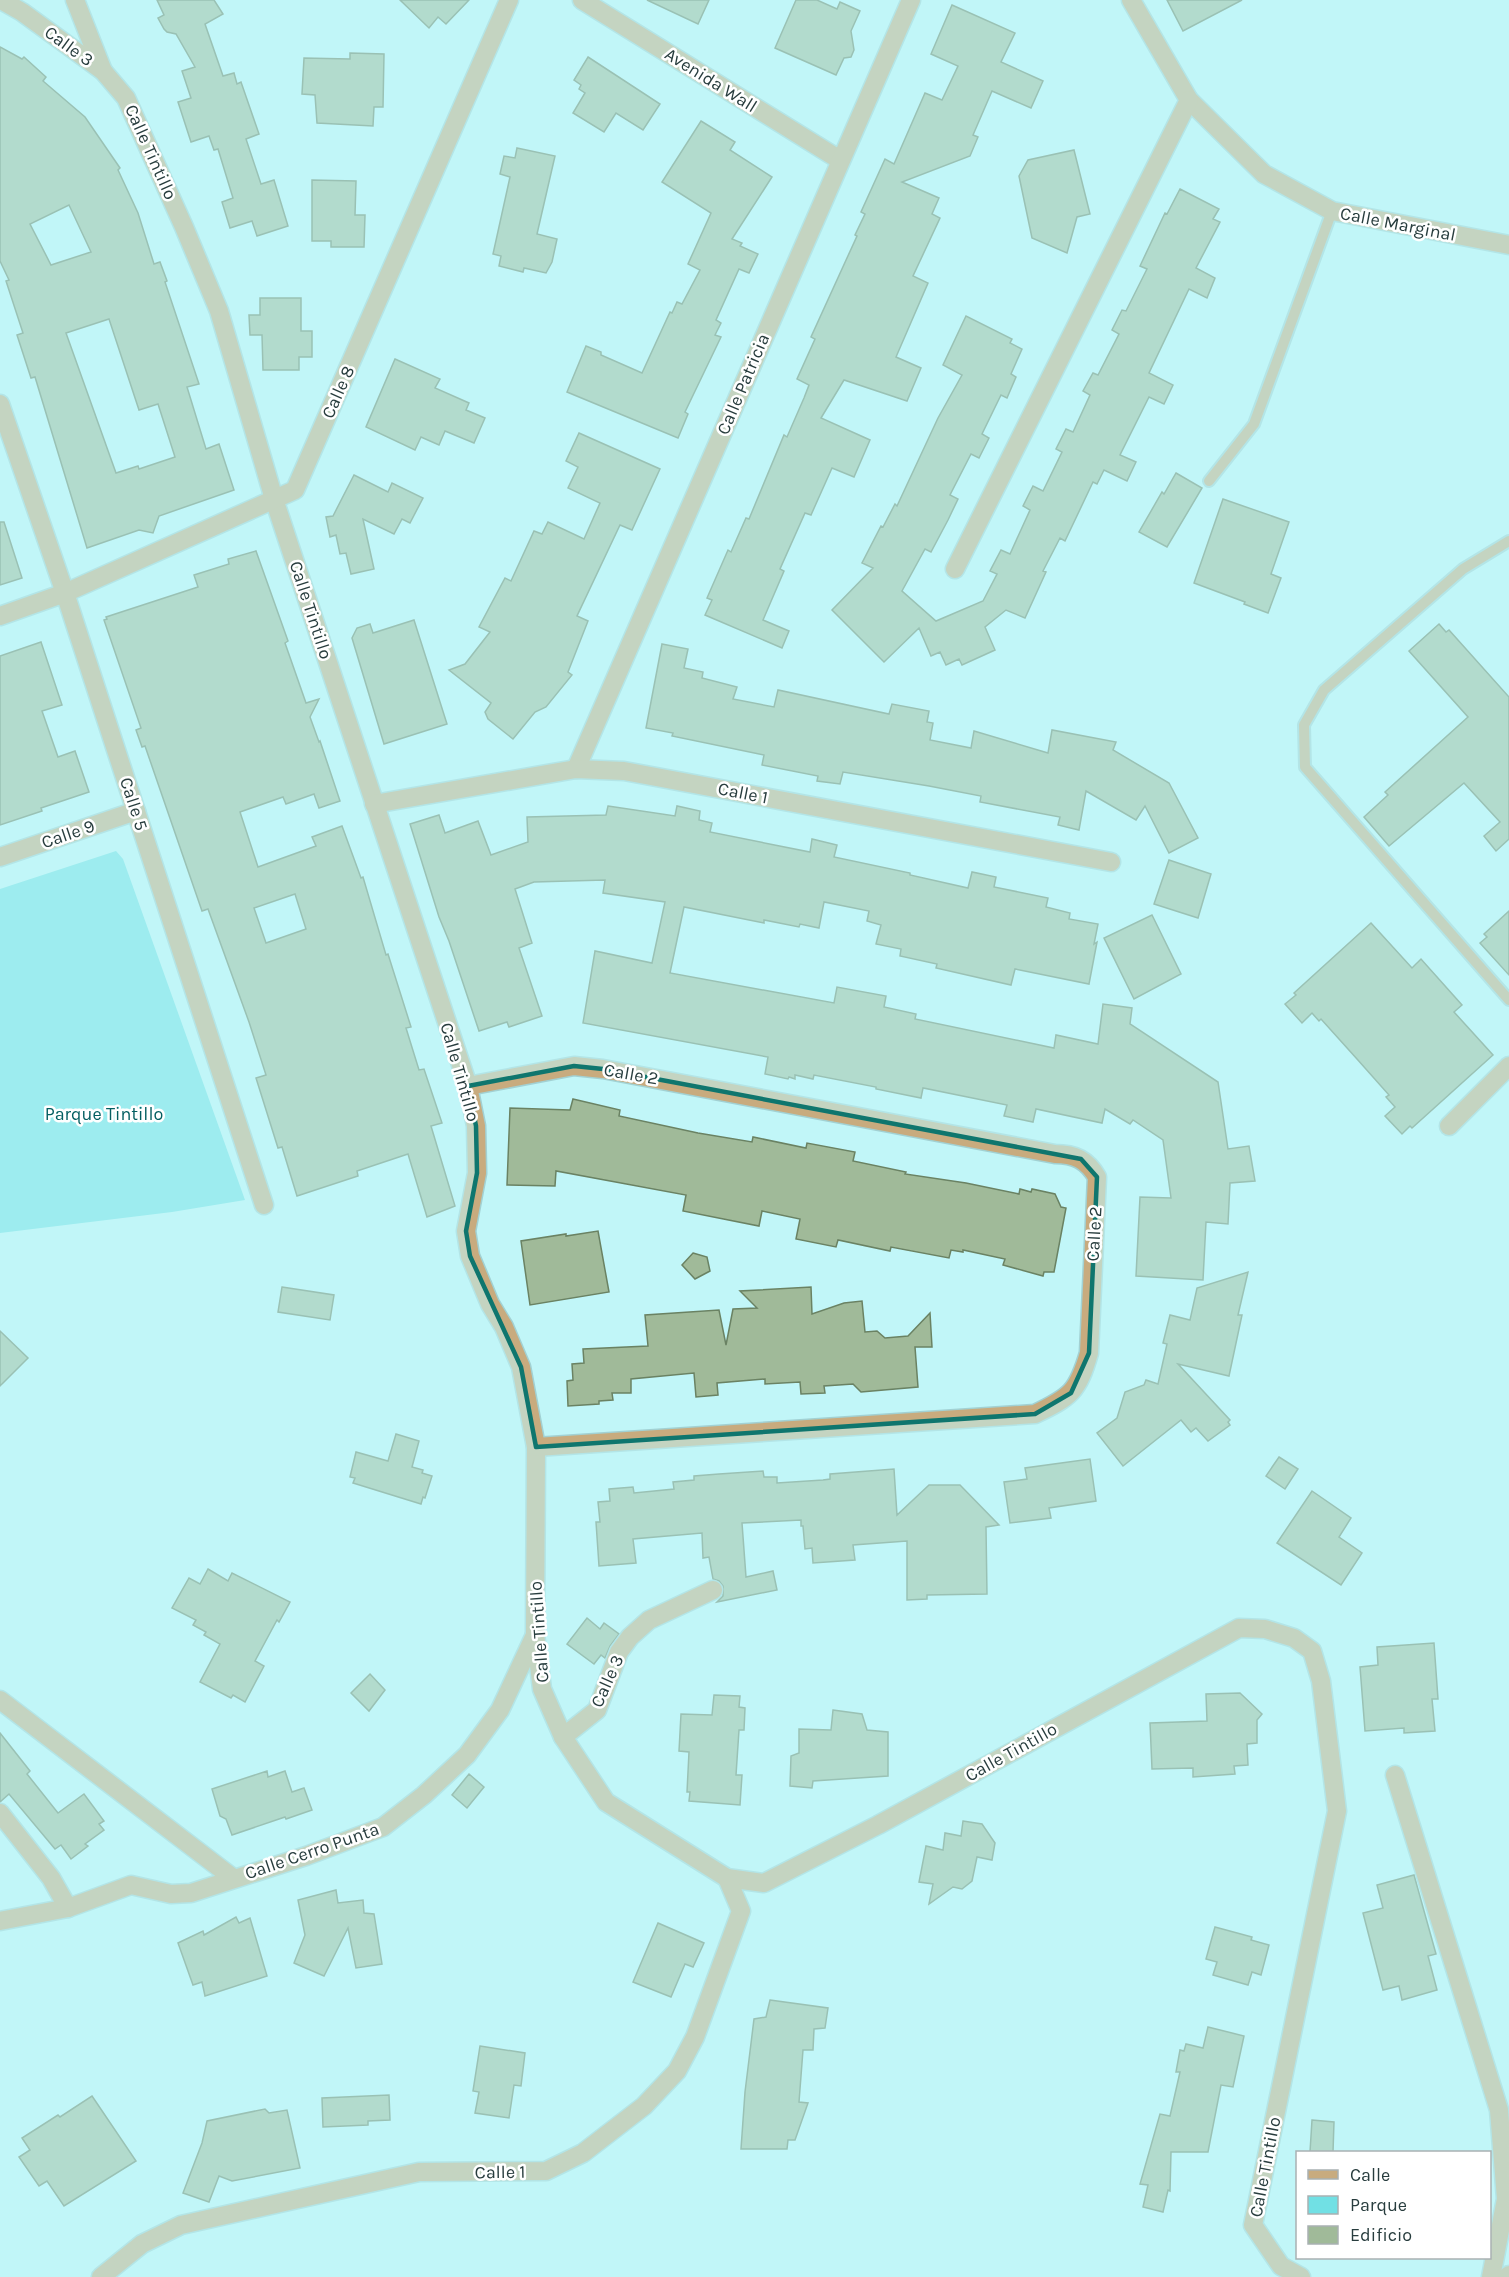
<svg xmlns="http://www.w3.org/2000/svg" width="1509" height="2277" font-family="Karla,sans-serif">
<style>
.green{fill:#71e0e4}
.building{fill:#a0ba99;stroke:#6a8263;stroke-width:1.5;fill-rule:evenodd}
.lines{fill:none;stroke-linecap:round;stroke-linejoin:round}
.lane-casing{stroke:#a2d1d3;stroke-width:14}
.street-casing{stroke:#a2d1d3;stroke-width:21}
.lane{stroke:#c8ab7e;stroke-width:10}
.street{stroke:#c8ab7e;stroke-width:18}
.marked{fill:none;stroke:#0f766e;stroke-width:4.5;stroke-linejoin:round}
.labels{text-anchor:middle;stroke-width:5;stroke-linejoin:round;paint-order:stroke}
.street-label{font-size:18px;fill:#283d3e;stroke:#fff}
.park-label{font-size:18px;fill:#035e61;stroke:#fff}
</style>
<rect width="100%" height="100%" fill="#c1f6f8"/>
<polygon class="green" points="116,851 123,859 245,1200 172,1212 0,1233 0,889"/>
<g class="building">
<polygon points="157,0 214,0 223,14 205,24 223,76 234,73 237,84 241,82 259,134 246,139 261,184 274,180 288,226 257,236 252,221 230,228 222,202 233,198 218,149 214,150 209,136 191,142 178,102 191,98 182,71 195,67 176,34 167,32 164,29 158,18 164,15"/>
<polygon points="400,0 469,0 446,24 438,17 429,28"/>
<polygon points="647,0 709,0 698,24"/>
<polygon points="796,0 817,0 837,9 840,2 860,11 851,31 854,50 851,57 844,58 836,75 775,48"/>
<polygon points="1167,0 1242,0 1183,31"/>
<polygon points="952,5 1015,33 1001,62 1043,81 1031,108 992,91 973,135 978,137 970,156 902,182 939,198 932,214 940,218 913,276 928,283 896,357 921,368 907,401 844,380 821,418 870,440 854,477 832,468 811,515 805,513 780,569 784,571 763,620 789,631 782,648 705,615 712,600 707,598 728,550 731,552 746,518 749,519 784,435 787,437 804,398 809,385 797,379 815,339 811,337 857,236 855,235 865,214 861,212 885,159 894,164 925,93 942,100 958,66 931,54"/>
<path d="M0,47L22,59L24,57L46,77L43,81L85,117L120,168L118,170L138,213L154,264L160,262L167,281L165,282L199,384L187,387L206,449L219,444L234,490L159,516L153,533L139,530L87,548L35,377L31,378L17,335L23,333L6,281L9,280L0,261ZM69,205L91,252L51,265L30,224ZM109,319L139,410L158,404L175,457L139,469L138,466L116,473L66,333Z"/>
<polygon points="350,53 384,54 383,107 374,107 373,126 317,123 315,95 302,94 304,58 350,59"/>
<polygon points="588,57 660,104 643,130 616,113 604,132 573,113 585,93 579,89 581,85 574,80"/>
<polygon points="701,121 735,142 730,150 772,177 732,239 742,243 740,246 758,254 749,273 739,269 716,320 721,323 715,335 721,337 685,412 688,414 678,438 567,392 586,346 601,352 601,355 642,373 670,312 672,313 677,302 682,304 700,270 688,264 711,213 662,182"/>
<polygon points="517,148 555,156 537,234 557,239 552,262 546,273 524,268 523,272 499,266 501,256 493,254 510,177 500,174 504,156 515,158"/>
<polygon points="1074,150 1090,214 1077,217 1067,253 1032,238 1019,176 1028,160"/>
<polygon points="312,180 356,181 355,215 365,215 364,247 331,247 331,241 312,241"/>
<polygon points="1180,189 1219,209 1213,219 1220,222 1196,268 1215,278 1207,298 1189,289 1149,373 1173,385 1164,404 1149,397 1120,455 1136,462 1127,481 1104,470 1097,484 1093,482 1065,541 1060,538 1043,571 1046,572 1025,618 1006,610 985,627 995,650 962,665 959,659 946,665 940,652 931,656 919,628 884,662 832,610 873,568 862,563 881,526 883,527 895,504 897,506 938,418 962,375 943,365 966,316 1012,339 1010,343 1022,349 1011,374 1016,377 1007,398 1001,395 982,434 989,438 979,458 971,454 950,495 958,499 948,520 931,552 925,549 902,591 936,621 983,601 997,574 990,571 1001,550 1010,554 1030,510 1023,506 1033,486 1043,491 1062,452 1056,449 1066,429 1073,432 1090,395 1083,391 1093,373 1098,375 1119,334 1112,330 1122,310 1126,311 1147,269 1140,266 1165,213 1167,214"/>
<polygon points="260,298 301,298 301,331 312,331 312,357 299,357 299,370 263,370 262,335 250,335 249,315 260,315"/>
<polygon points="395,359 440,379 435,388 469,403 466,410 485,418 474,443 445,431 439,445 421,437 415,450 366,427"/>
<polygon points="579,433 660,469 632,530 620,525 577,616 588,621 568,672 572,675 546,707 535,712 513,739 488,719 485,712 491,703 449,670 465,664 490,632 479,627 505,578 511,581 534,531 542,534 548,522 584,539 600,503 568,488 578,467 566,461"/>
<polygon points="1176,473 1202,488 1167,547 1139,532 1162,492 1164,494"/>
<polygon points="354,475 388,492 392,483 423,498 410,523 402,519 394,534 363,519 374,569 351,574 346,553 340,554 336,535 330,537 326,517 333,516"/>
<polygon points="1223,499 1289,522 1271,574 1281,578 1268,613 1244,604 1245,602 1194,583"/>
<polygon points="0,522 4,522 22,578 0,585"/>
<path d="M256,551L288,641L285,643L306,703L319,699L310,717L319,742L320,741L340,801L319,808L314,794L286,804L283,797L240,812L258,867L316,846L312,837L342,826L361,878L363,877L386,955L388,954L411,1027L406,1028L419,1070L424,1069L442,1123L431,1126L455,1206L427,1217L408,1154L357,1171L358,1176L297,1196L282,1147L278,1148L256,1078L266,1075L249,1022L208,909L202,911L145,746L142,747L136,730L141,728L104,620L107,619L106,617L198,587L194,575L229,564L228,559ZM295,894L306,929L266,943L254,908Z"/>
<polygon points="414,620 447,724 384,744 352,638 357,628 370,624 373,633"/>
<polygon points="1439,624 1446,632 1449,630 1509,697 1509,839 1496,851 1484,836 1500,822 1464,783 1389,846 1364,817 1388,795 1385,792 1468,717 1409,651"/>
<polygon points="41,642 62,705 42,711 58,757 75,751 89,792 41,808 42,811 0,825 0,656"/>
<polygon points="662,644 688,649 684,668 703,672 702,678 737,687 733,699 774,707 778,690 889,714 892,704 929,711 927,722 933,723 930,740 971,748 974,731 1048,753 1052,730 1116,742 1113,750 1169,783 1198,838 1169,853 1145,806 1136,820 1086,791 1079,830 1058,825 1060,817 980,802 981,796 929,786 843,772 840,784 817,781 818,776 762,765 764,755 672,736 673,733 646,728"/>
<polygon points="608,806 675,816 677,806 700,811 699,820 712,823 710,832 810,852 812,839 837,845 834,857 910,873 910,875 968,888 972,872 996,877 994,887 1048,898 1046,907 1070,913 1069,919 1098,924 1094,944 1097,942 1089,984 1015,969 1011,985 936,968 937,964 900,956 901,949 876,944 881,925 867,921 869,911 824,902 819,928 800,924 799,927 764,920 764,923 684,907 670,973 834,1003 837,987 886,996 884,1007 916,1014 915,1019 1054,1048 1056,1035 1098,1044 1103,1004 1132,1008 1130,1024 1218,1082 1228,1149 1249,1146 1255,1181 1230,1183 1228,1224 1206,1222 1203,1280 1136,1276 1140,1197 1171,1198 1163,1140 1133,1120 1130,1124 1105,1109 1102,1123 1036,1109 1033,1122 1004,1116 1007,1105 923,1088 921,1098 876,1089 876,1087 814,1075 813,1079 795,1075 795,1079 789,1077 788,1079 765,1074 768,1057 583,1023 595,951 652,963 665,902 603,893 605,880 534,882 515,889 532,943 519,948 542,1016 509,1027 507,1022 479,1031 449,941 439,917 410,824 439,815 445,833 478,821 491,855 528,842 527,817 606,815"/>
<polygon points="1169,860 1211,874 1198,918 1154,904"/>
<polygon points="1509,911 1509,975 1480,943 1487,937 1484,934"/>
<polygon points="1152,915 1181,974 1134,999 1104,938"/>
<polygon points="1371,923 1412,968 1421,959 1462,1005 1454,1012 1493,1055 1412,1128 1410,1126 1402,1134 1385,1116 1395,1107 1386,1097 1389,1095 1357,1059 1321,1019 1319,1021 1312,1013 1302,1023 1285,1004 1296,995 1294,993"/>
<polygon points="573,1099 620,1110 619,1116 698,1133 752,1142 753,1137 806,1148 807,1143 855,1152 853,1161 906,1172 905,1174 966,1183 1019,1194 1020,1189 1031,1192 1032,1189 1055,1194 1061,1207 1066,1208 1054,1272 1044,1272 1043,1276 1003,1265 1005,1259 963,1250 963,1252 951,1250 949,1258 891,1247 890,1251 838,1240 836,1247 796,1239 800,1219 762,1211 759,1226 683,1211 686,1195 556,1171 555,1186 507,1185 510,1108 570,1110"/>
<polygon points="598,1231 609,1292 530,1305 521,1241 566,1234 566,1236"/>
<polygon points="693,1253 707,1257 710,1271 695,1279 682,1265"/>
<polygon points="1248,1272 1238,1315 1242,1315 1229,1376 1178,1364 1230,1420 1228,1422 1230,1425 1208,1441 1196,1428 1191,1432 1181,1420 1123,1466 1097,1433 1117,1418 1125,1392 1144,1385 1146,1380 1158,1384 1167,1344 1163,1343 1170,1315 1190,1320 1197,1288"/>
<polygon points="282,1287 334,1295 330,1320 278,1312"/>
<polygon points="811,1287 812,1314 844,1303 862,1301 865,1332 877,1331 885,1338 908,1336 930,1313 932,1347 915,1347 918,1387 861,1392 853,1384 824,1386 825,1393 801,1394 800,1382 765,1384 765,1379 717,1383 718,1395 696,1397 694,1373 631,1379 631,1393 612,1393 613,1400 599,1401 599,1404 568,1406 567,1381 573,1380 572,1364 584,1363 583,1349 648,1346 645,1315 719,1310 726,1345 733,1309 757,1308 740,1291"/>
<polygon points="0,1331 28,1358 0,1386"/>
<polygon points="396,1434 419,1441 412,1467 423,1470 422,1473 432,1476 425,1498 423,1497 421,1504 353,1483 355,1478 350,1477 356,1452 388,1461"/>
<polygon points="1279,1457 1298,1469 1285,1489 1266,1476"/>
<polygon points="1090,1459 1096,1501 1049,1508 1051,1518 1010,1523 1004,1482 1027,1479 1025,1468"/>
<polygon points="894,1469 897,1515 929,1485 960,1485 999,1525 986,1527 987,1594 927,1595 927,1599 907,1600 907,1541 853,1545 855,1560 813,1563 812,1548 805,1549 803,1526 801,1526 801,1520 742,1523 746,1577 773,1571 777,1590 717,1602 723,1596 723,1586 719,1581 713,1579 709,1557 703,1558 702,1533 633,1539 636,1563 599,1566 596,1522 600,1522 598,1502 610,1501 609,1489 633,1487 634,1493 674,1489 673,1482 694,1480 694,1476 719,1474 763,1471 764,1477 777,1477 777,1483 823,1480 830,1479 830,1474"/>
<polygon points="1312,1491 1351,1518 1339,1537 1362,1553 1341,1585 1277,1543"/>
<polygon points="208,1569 228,1581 232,1573 290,1602 279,1622 277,1620 255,1661 264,1666 245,1702 233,1695 231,1698 200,1682 220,1644 204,1635 206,1632 193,1625 196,1620 172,1608 189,1578 200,1584"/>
<polygon points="587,1618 600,1629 604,1623 619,1634 610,1646 605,1658 601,1655 594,1664 567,1644"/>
<polygon points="1434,1643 1438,1699 1432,1699 1435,1731 1404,1733 1404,1728 1365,1731 1360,1667 1378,1665 1377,1647"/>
<polygon points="370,1674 385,1690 369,1711 351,1693"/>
<polygon points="1240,1693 1262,1714 1257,1720 1257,1743 1247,1744 1248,1765 1234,1766 1235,1774 1193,1777 1193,1768 1152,1769 1150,1723 1207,1721 1206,1694"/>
<polygon points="714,1695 740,1696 739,1707 745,1708 744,1730 739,1730 736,1775 742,1775 740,1805 689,1801 690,1792 687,1792 689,1752 679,1751 681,1714 712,1715"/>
<polygon points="833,1710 862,1714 867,1730 888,1732 888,1776 813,1781 812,1788 790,1786 791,1756 799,1753 799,1729 831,1730"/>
<polygon points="0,1733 30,1771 27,1774 58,1813 84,1794 104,1821 99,1824 104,1830 85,1844 88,1846 71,1859 61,1845 55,1849 9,1794 0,1802"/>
<polygon points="267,1771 268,1777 285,1771 292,1792 304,1788 312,1810 286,1819 285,1817 232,1835 226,1819 220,1816 212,1789"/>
<polygon points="469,1774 484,1787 467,1808 452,1795"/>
<polygon points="963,1821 982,1824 995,1843 992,1860 977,1857 972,1881 962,1889 953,1887 929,1904 933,1884 919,1882 926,1846 943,1850 945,1833 961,1836"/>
<polygon points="1414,1875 1436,1954 1428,1956 1437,1990 1402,2000 1399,1986 1383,1990 1363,1913 1383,1908 1377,1885"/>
<polygon points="336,1890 338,1903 363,1900 364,1913 374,1914 382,1964 356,1968 348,1928 324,1976 294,1963 305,1935 298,1900"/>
<polygon points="236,1917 239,1923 250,1918 267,1976 205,1996 202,1982 193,1985 178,1943 203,1931 204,1935"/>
<polygon points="658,1923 704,1943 693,1967 685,1964 671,1997 633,1982"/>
<polygon points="1215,1927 1252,1937 1251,1940 1269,1945 1261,1975 1252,1972 1248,1985 1213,1975 1217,1962 1206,1959"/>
<polygon points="770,2000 828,2008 825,2028 814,2029 813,2050 803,2050 799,2102 808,2103 795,2140 788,2140 787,2149 741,2149 745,2092 754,2019 766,2017"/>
<polygon points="1208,2027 1244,2036 1233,2087 1221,2085 1208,2152 1171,2152 1170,2191 1168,2190 1163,2212 1143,2207 1148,2185 1140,2184 1160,2114 1170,2116 1180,2072 1176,2072 1180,2050 1184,2051 1186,2044 1203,2048"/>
<polygon points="480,2046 525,2053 521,2086 514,2085 509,2118 475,2113 479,2092 473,2091"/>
<polygon points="389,2095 390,2120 368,2121 368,2125 323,2127 322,2098"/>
<polygon points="92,2096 136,2161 64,2206 47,2181 39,2186 19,2157 30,2150 22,2138 58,2115 60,2117"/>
<polygon points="265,2109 269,2113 287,2110 300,2168 232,2181 219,2176 209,2202 183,2193 202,2143 207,2121"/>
<polygon points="1312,2120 1334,2122 1333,2152 1310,2152"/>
</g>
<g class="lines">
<g class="lane-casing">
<g id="lane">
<polyline points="1209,481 1254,424 1332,211"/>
<polyline points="1509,541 1463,569 1324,690 1304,725 1305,767 1509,1000"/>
</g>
</g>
<g class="street-casing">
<g id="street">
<polyline points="1,0 22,12 103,71 126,98 184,227 219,311 274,499 468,1086 476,1126 477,1173 466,1231 470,1256 490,1304 504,1327 521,1367 536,1447 535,1634 542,1689 563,1737 606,1802 727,1878 764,1883 878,1825 1239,1628 1265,1629 1294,1638 1312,1651 1321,1681 1337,1811 1253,2225 1281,2266 1301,2277"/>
<polyline points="75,0 103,71"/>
<polyline points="582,0 840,160"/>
<polyline points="1131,0 1189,100 1264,174 1332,211 1509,245"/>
<polyline points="0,404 65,593 264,1205"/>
<polyline points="955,569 1189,100"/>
<polyline points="0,616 65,593 295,490 509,0"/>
<polyline points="576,769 911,0"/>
<polyline points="374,804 576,769 624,771 1111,862"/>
<polyline points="0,857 136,811"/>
<path d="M468,1086L574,1066L603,1069L1055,1154C1075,1154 1087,1160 1097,1177L1089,1353C1078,1391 1071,1397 1035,1414L536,1447"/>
<polyline points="1449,1126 1509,1066"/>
<polyline points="0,1700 233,1878"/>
<polyline points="563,1737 597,1710 619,1652 630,1637 649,1620 713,1590"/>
<polyline points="1395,1775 1499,2110 1506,2199 1491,2277"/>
<polyline points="0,1813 51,1878 68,1908"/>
<polyline points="0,1921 68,1908 131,1885 171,1894 191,1893 306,1856 383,1827 424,1795 467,1755 500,1710 535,1635"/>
<polyline points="101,2277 142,2244 181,2225 419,2172 546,2171 583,2153 644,2106 677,2071 695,2037 741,1911 727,1878"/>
<polyline points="1507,2277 1509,2275"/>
</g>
</g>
<use href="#lane" class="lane"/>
<use href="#street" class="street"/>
</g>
<path d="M0 0H1509V2277H0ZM574,1066L603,1069L1081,1159L1097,1177L1089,1353L1071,1393L1035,1414L536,1447L521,1367L470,1256L466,1231L477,1173L476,1126L468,1086Z" fill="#c1f6f8" fill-opacity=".55" fill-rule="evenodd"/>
<path class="marked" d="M574,1066L603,1069L1081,1159L1097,1177L1089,1353L1071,1393L1035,1414L536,1447L521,1367L470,1256L466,1231L477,1173L476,1126L468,1086Z"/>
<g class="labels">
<g class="street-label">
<text transform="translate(69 46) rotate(36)" y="6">Calle 3</text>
<text transform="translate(711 80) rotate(32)" y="6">Avenida Wall</text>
<text transform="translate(151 152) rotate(66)" y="6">Calle Tintillo</text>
<text transform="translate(1398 224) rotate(11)" y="6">Calle Marginal</text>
<text transform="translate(743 384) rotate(-67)" y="6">Calle Patricia</text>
<text transform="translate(338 392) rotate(-66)" y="6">Calle 8</text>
<text transform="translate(311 610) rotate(72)" y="6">Calle Tintillo</text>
<text transform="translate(743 793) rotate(11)" y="6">Calle 1</text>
<text transform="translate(134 804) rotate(72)" y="6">Calle 5</text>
<text transform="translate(68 834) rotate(-19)" y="6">Calle 9</text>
<text transform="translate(460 1072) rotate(74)" y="6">Calle Tintillo</text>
<text transform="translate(631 1074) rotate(10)" y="6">Calle 2</text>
<text transform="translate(1094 1234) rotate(-87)" y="6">Calle 2</text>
<text transform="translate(539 1632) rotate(-94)" y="6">Calle Tintillo</text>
<text transform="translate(607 1681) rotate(-66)" y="6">Calle 3</text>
<text transform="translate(1011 1752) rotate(-29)" y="6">Calle Tintillo</text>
<text transform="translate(312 1851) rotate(-19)" y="6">Calle Cerro Punta</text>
<text transform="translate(1265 2167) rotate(-79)" y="6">Calle Tintillo</text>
<text transform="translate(500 2172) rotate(-1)" y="6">Calle 1</text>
</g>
<g class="park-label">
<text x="104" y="1120">Parque Tintillo</text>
</g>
</g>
<rect x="1296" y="2151" width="195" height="108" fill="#ffffff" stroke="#a9b1b2" stroke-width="1.5"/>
<rect x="1308" y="2170" width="30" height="9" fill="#c8ab7e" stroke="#a9b1b2" stroke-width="1.5"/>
<text x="1350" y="2181" font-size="18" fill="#283d3e">Calle</text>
<rect x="1308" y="2196" width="30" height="18" fill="#71e0e4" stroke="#a9b1b2" stroke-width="1.5"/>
<text x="1350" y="2211" font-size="18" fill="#283d3e">Parque</text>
<rect x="1308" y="2226" width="30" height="18" fill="#a0ba99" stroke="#a9b1b2" stroke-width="1.5"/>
<text x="1350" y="2241" font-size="18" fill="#283d3e">Edificio</text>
</svg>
